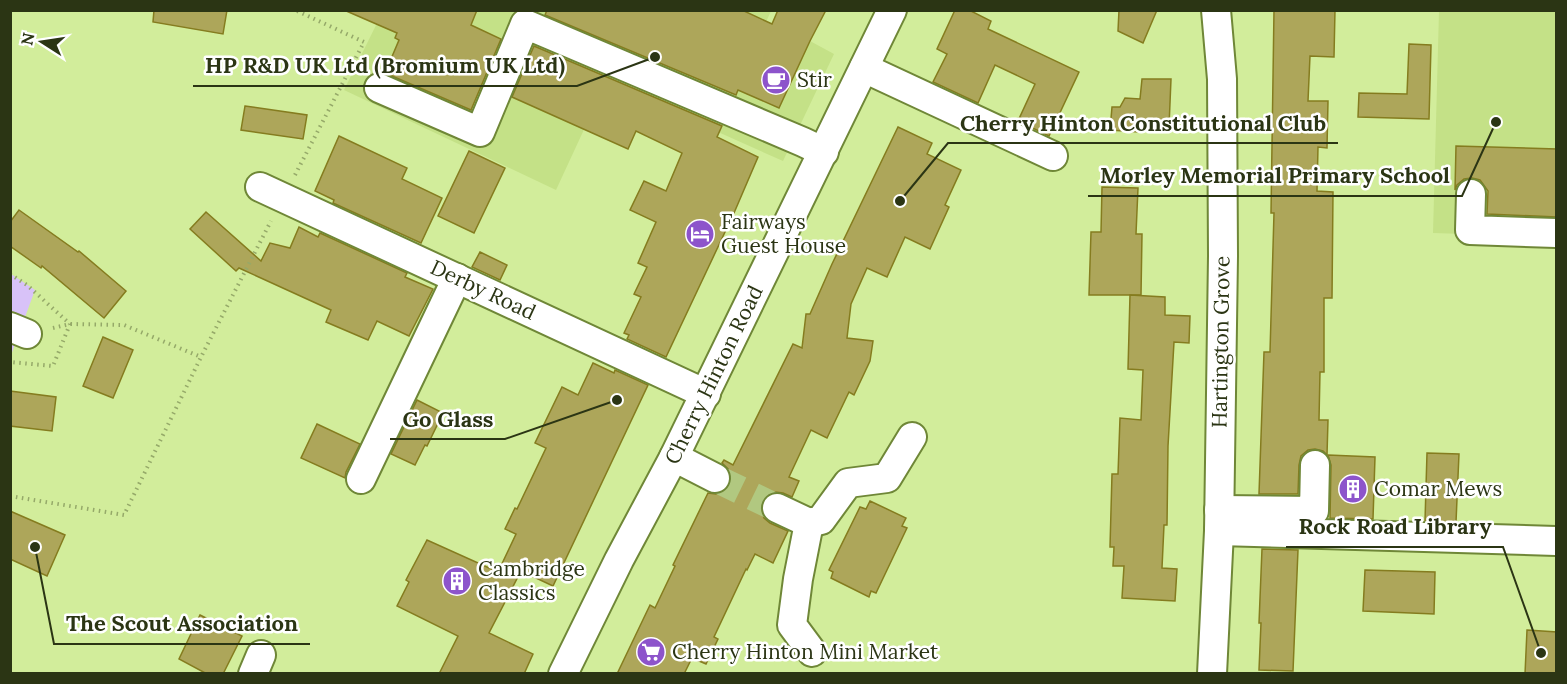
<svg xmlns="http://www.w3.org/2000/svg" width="1567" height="684" font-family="Lora,serif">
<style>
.built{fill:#c4e187}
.green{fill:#d8c2f8}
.building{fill:#ada65a;stroke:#857c1f;stroke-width:1.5}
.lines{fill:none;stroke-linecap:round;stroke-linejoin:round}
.minor-tunnel{stroke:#b1c880;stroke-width:28;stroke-dasharray:28 14;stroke-linecap:butt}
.minor-casing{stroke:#6f8737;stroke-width:32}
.path{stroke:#95a969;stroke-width:4;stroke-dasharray:1.5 4.5;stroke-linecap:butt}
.minor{stroke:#fff;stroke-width:28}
.labels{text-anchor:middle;stroke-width:5;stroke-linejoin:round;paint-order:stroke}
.poi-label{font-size:21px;fill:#2b3514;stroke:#fff;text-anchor:start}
.street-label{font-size:21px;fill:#2b3514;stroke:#fff}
.leader{fill:none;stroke:#2b3514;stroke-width:2}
.callout-dot{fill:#2b3514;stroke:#fff;stroke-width:2}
.callout-label{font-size:22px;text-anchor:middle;font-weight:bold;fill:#2b3514;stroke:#fff;stroke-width:5;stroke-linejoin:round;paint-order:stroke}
</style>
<rect width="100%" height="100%" fill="#d2ed9b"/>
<g class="built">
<polygon points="383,11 771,11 766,22 810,41 834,54 783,161 606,82 556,190 344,90"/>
<polygon points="1439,11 1556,11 1556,237 1433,233"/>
</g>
<polygon class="green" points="11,274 35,290 11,355"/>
<g class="building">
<polygon points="154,10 227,10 223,34 153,22"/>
<polygon points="344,10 477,10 471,25 501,39 471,110 385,73 399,40 395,38 397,33"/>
<polygon points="547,10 742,10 772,24 778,10 826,10 810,41 779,108 738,90 736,95 545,15"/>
<polygon points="955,10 969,10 991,21 988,29 1079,72 1049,136 1018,121 1035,84 995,65 978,103 933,82 947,54 937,49"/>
<polygon points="1119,10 1157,10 1143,43 1118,31"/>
<polygon points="1274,10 1335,10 1334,57 1310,56 1308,101 1328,101 1327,148 1318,147 1317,191 1333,192 1332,298 1324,298 1324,372 1320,372 1319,420 1328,420 1327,455 1323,451 1315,449 1308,450 1301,456 1299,465 1298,494 1259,494 1264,352 1270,352 1274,213 1271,213"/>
<polygon points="1409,44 1431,45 1429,119 1358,117 1359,93 1407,94"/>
<polygon points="534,46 722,126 717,137 758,157 734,213 666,357 627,339 629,335 624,333 641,297 634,294 647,267 638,263 656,222 630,210 644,181 666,191 682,153 636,131 628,149 512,97"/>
<polygon points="1142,79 1171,79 1169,127 1140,125 1139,132 1110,130 1112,107 1120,107 1125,98 1140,99"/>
<polygon points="245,106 307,115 303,139 241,130"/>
<polygon points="898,127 932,143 927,154 961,170 945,205 949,207 930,249 905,237 887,277 867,268 851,304 847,338 873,341 870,361 854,395 849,392 827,438 811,430 789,477 799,481 792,497 783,493 775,492 768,494 762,501 761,510 764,518 770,523 788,531 773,563 755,554 747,570 746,569 714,637 718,639 706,664 692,658 684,674 617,674 650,605 655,608 675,566 673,565 708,493 716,494 723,492 730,485 731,477 728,469 722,463 724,460 733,465 793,344 802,348 806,314 810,314 832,264"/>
<polygon points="339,136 407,168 402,179 442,198 421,243 333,203 334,200 315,191"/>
<polygon points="1456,146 1557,149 1557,217 1487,214 1488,191 1480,180 1472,178 1464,179 1457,185 1455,190"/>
<polygon points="469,151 505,168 474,233 438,216"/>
<polygon points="1102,187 1138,188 1136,234 1142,234 1141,295 1089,295 1091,232 1101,232"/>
<polygon points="19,210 78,252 79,251 126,291 104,318 42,266 41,268 10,246 10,222"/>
<polygon points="206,212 261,261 270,243 290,248 299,227 318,237 320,233 407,273 405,277 433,289 409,336 377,321 368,340 326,322 331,310 239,268 236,271 190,229"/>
<polygon points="480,252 507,265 500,280 472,267"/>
<polygon points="1130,295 1165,297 1165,315 1190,316 1189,343 1174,342 1168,446 1167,525 1164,525 1162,568 1177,569 1175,601 1122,598 1124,566 1113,566 1114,547 1110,547 1112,474 1118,474 1120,418 1141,420 1143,370 1128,369"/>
<polygon points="103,337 133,350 113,398 83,386"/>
<polygon points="593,363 614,373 615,370 648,385 553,586 521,571 489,633 533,654 524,674 439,674 458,636 397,606 409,582 406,580 427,540 498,572 516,534 505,529 515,508 517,509 546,448 535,443 562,387 578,395"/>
<polygon points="10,391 56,397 52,431 10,426"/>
<polygon points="417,400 443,413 427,446 425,445 415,465 391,454"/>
<polygon points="317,424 360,444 346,472 345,478 301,458"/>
<polygon points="1427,453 1459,454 1456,522 1425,521"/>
<polygon points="1328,455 1375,457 1373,519 1330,518 1331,465"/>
<polygon points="870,501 906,518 902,526 907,528 876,593 871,591 869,597 831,578 833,572 829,570 860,507 866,509"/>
<polygon points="10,511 65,535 47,576 10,559"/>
<polygon points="1262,549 1298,550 1293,671 1259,670 1261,623 1259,623"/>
<polygon points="1365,570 1435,572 1434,614 1363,611"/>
<polygon points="200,615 242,636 223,674 207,674 179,659"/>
<polygon points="1527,630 1557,632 1557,674 1525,674"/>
</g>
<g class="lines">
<polyline class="minor-tunnel" points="715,478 777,508"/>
<g class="minor-casing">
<g id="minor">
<polyline points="864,68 1053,156"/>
<polyline points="379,88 480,132 525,24 803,142 824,152"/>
<polyline points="260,187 706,394"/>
<polyline points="1471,194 1470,230 1556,233"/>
<polyline points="10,327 27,334"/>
<polyline points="674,457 715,478"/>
<polyline points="361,479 457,278"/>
<polyline points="777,508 809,523 798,579 792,625 812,652"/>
<polyline points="1219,510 1314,511 1315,465"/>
<polyline points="809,523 821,520 848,483 887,478 912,437"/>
<polyline points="1219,531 1556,541"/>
<polyline points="253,674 261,655"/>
<polyline points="563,674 619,560 674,457 892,10"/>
<polyline points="1212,674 1219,531 1223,256 1222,79 1216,10"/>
</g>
</g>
<g class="path">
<polyline points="295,175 364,42 295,10"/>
<polyline points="10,274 27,285 70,324 53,366 10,362"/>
<polyline points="53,328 70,324 124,325 201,357"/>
<polyline points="10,496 124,515 201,357 271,221"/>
</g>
<use href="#minor" class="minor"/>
</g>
<defs>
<g id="cafe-disc" transform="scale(1.5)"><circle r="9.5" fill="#8d54cb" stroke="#fff"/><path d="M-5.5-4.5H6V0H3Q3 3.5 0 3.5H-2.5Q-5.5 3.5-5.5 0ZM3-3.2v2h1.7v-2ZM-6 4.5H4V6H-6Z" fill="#fff"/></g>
<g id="hotel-disc" transform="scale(1.5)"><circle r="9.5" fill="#8d54cb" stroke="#fff"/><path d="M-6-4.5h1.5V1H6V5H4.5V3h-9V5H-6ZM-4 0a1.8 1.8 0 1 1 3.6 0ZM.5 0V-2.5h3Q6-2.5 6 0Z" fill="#fff"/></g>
<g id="building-disc" transform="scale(1.5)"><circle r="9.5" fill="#8d54cb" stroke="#fff"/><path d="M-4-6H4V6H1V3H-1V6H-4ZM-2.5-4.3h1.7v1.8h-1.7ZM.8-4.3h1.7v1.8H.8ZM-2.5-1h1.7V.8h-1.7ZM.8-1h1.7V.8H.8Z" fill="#fff"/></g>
<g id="supermarket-disc" transform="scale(1.5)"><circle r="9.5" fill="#8d54cb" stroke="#fff"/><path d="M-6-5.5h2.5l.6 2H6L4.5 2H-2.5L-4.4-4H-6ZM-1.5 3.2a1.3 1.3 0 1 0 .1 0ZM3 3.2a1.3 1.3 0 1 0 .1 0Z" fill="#fff"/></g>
</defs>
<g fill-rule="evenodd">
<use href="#cafe-disc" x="776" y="80"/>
<use href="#hotel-disc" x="700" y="234"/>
<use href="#building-disc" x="1353" y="489"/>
<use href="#building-disc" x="457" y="581"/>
<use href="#supermarket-disc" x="651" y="652"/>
</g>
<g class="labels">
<g class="poi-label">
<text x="797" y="87">Stir</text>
<text x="721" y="229">Fairways<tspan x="721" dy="24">Guest House</tspan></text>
<text x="1374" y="496">Comar Mews</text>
<text x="478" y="576">Cambridge<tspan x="478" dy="24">Classics</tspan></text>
<text x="672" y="659">Cherry Hinton Mini Market</text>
</g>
<g class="street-label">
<text transform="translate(483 290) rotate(25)" y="7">Derby Road</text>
<text transform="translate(1221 342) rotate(-89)" y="7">Hartington Grove</text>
<text transform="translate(714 375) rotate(-64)" y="7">Cherry Hinton Road</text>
</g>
</g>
<path class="leader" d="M655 57L577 86H193M900 201L948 143H1338M1496 122L1462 196H1088M617 400L505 439H390M1541 653L1503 547H1286M35 547L54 644H310"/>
<g class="callout-dot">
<circle cx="655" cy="57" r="6"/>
<circle cx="900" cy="201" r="6"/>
<circle cx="1496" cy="122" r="6"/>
<circle cx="617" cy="400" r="6"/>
<circle cx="1541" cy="653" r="6"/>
<circle cx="35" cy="547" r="6"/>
</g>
<g class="callout-label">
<text x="385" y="73">HP R&amp;D UK Ltd (Bromium UK Ltd)</text>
<text x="1143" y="131">Cherry Hinton Constitutional Club</text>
<text x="1275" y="183">Morley Memorial Primary School</text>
<text x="448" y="427">Go Glass</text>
<text x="1395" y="534">Rock Road Library</text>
<text x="182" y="631">The Scout Association</text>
</g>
<rect width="1567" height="684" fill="none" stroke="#2b3514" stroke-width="24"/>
<g transform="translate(42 42) rotate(282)" stroke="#ffffff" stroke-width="4.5" paint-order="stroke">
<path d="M0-4.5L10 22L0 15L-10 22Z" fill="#2b3514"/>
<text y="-9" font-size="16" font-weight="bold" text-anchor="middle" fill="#2b3514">N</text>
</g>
</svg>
